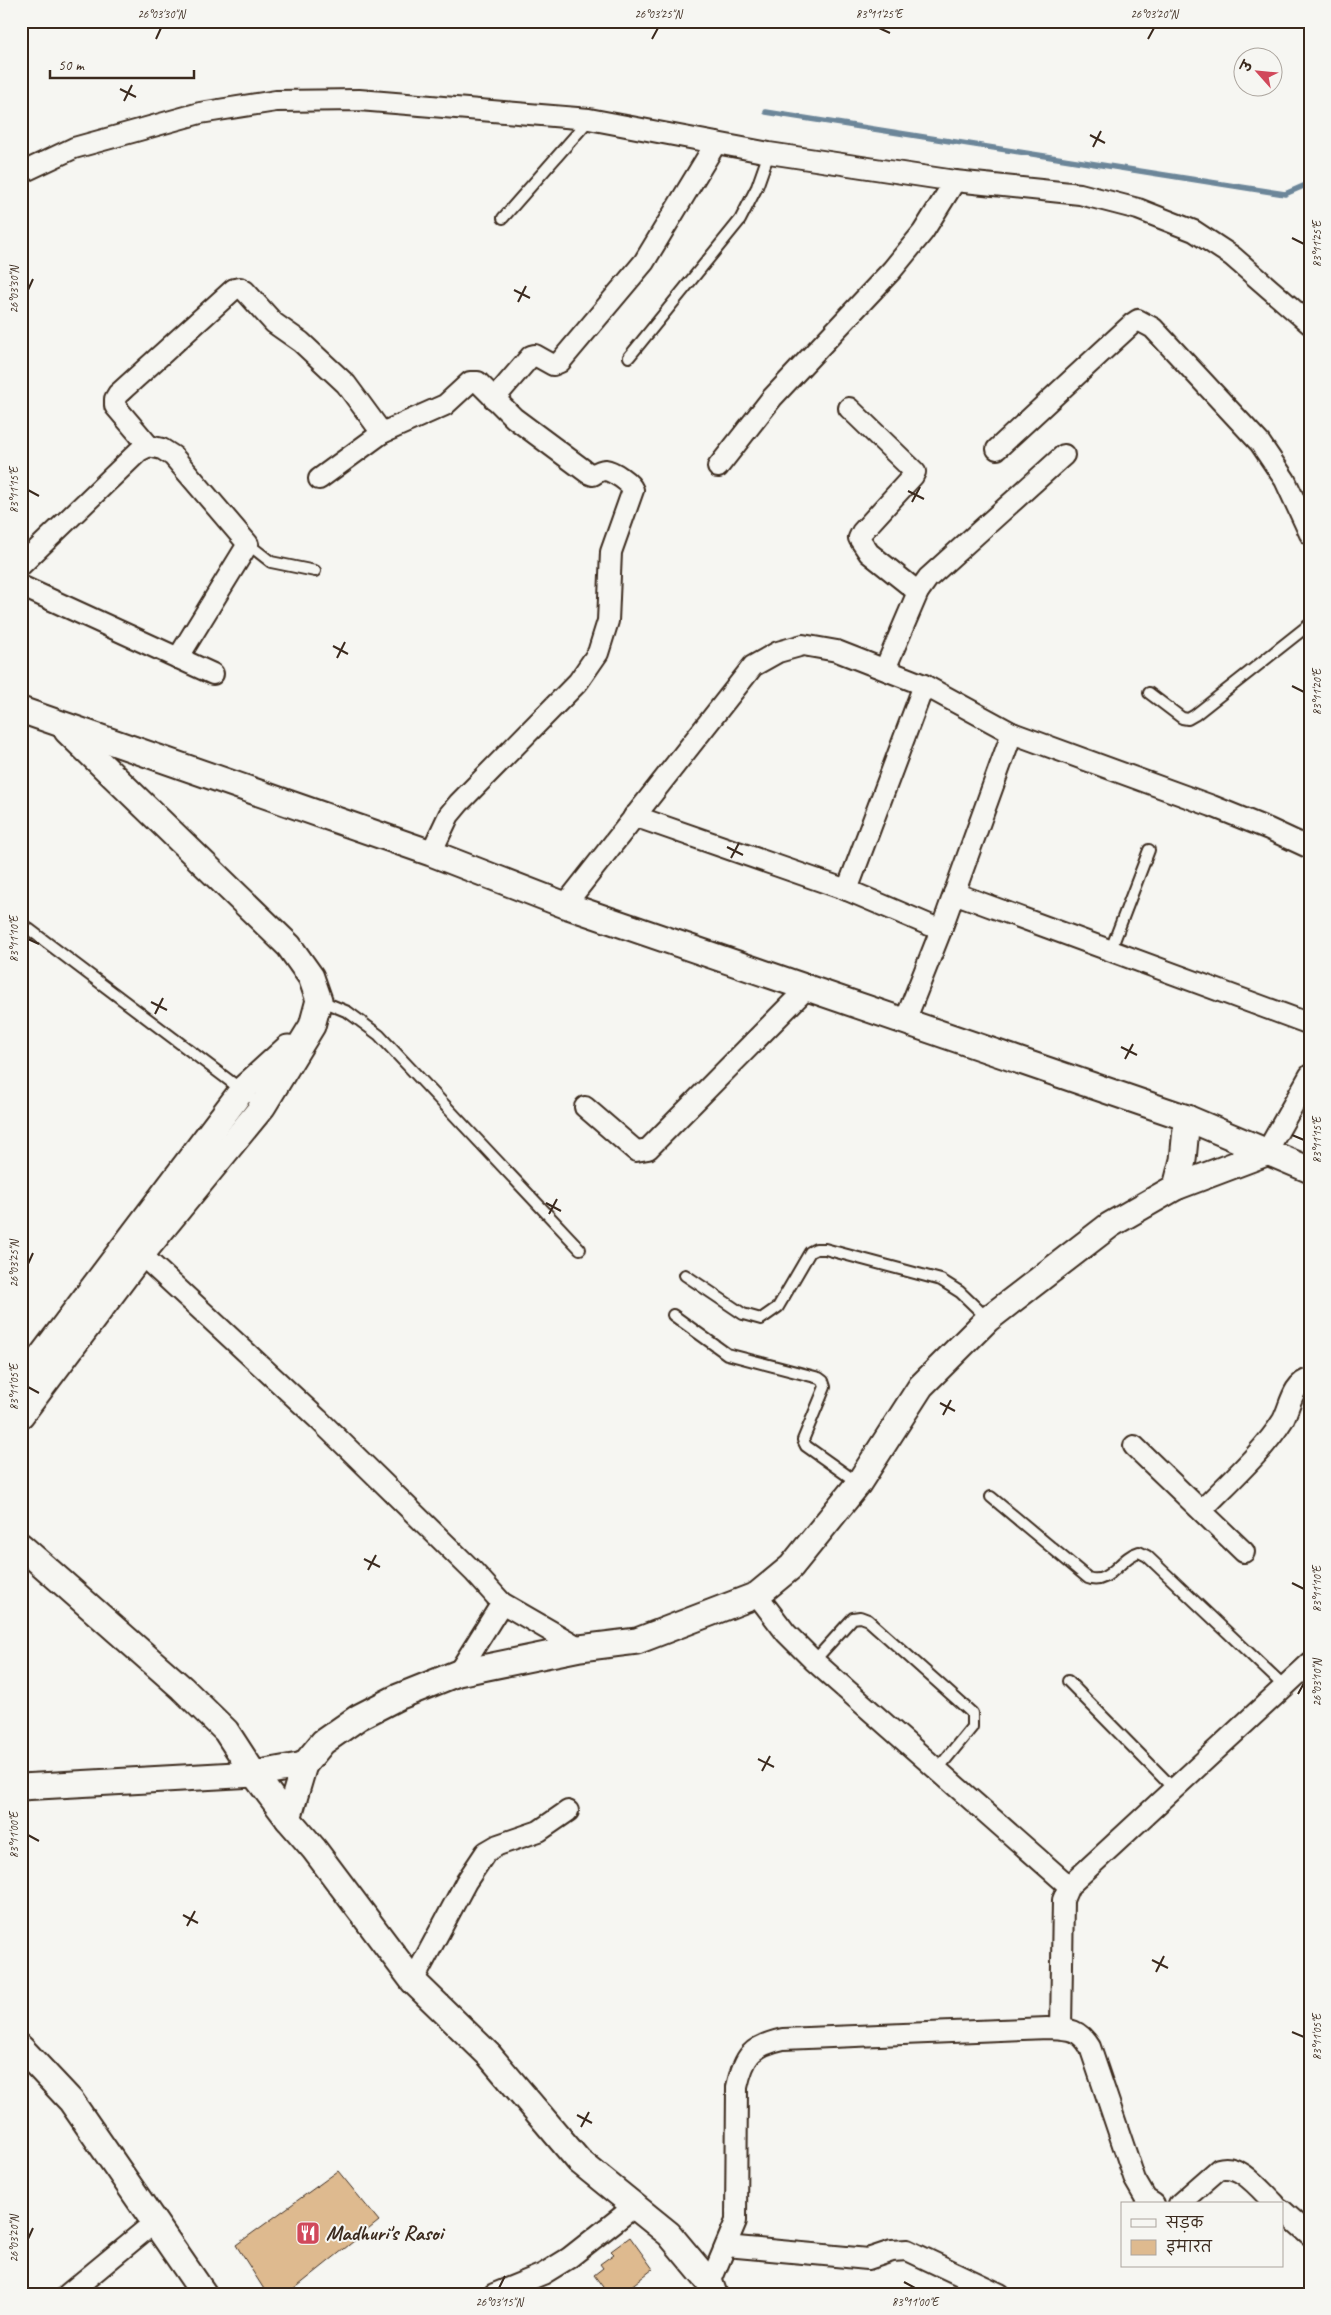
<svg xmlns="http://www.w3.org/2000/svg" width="1331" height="2315" font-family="Caveat,'Playpen Sans Deva',sans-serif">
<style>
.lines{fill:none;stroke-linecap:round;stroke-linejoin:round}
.stream{stroke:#6c8699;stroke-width:5.5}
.building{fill:#deba8f;stroke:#3b2a1e}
.service-casing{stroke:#3b2a1e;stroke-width:14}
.minor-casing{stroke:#3b2a1e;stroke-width:24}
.tertiary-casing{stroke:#3b2a1e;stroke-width:29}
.service{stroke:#f6f6f2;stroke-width:10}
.minor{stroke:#f6f6f2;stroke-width:20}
.tertiary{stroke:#f6f6f2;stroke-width:25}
.ticks{fill:none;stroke:#3b2a1e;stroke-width:2}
.labels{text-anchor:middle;stroke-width:4;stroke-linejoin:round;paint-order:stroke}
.poi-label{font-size:21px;font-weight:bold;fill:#3b2a1e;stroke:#f6f6f2;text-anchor:start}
.neatline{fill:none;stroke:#3b2a1e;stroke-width:2}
.ticks-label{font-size:12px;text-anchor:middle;fill:#3b2a1e}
</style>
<rect width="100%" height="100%" fill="#f6f6f2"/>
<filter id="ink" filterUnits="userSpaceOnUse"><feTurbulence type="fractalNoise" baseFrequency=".02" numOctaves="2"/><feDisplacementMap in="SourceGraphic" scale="10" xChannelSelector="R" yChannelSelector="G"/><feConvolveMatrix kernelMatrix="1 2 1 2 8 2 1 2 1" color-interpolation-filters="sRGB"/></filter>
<g filter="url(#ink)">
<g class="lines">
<polyline class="stream" points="766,112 1285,194 1308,184 1310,182"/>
</g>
<g class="building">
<polygon points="338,2171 379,2221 288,2294 267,2294 236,2245"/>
<polygon points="630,2237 653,2269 630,2287 635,2294 608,2294 594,2275 603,2268 600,2264 614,2254 611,2251"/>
</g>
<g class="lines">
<g class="service-casing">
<g id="service">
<polyline points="503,218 589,120"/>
<polyline points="629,357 740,220 757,187 769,153"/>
<polyline points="248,544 271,562 315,571"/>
<polyline points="1149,693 1182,718 1188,719 1195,715 1310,624"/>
<polyline points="21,923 263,1106"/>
<polyline points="1111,949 1149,850"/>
<polyline points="319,1000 348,1012 379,1035 580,1249"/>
<polyline points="685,1275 743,1314 761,1319 778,1307 810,1252 816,1249 825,1249 941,1280 960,1292 988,1319"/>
<polyline points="673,1315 727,1354 819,1378 823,1381 825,1387 803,1440 806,1446 858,1483"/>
<path d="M991,1497L1088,1578C1109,1586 1120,1557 1139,1552L1147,1556L1284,1686"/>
<polyline points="814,1661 853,1618 860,1617 868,1620 972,1713 972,1727 937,1770"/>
<polyline points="1068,1681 1173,1788"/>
</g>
</g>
<g class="minor-casing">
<g id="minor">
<polyline points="21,173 74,148 132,132 200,113 276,101 359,100 589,119 769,153 955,181 1080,194 1138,209 1194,231 1232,256 1310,324"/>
<polyline points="494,399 531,356 535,355 553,365 560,362 644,262 716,143"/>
<polyline points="849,408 915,472 913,476 862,532 859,538 869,553 918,592"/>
<polyline points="149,446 115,406 115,399 118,394 234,289 240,288 245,291 274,323 301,342 346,384 382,433"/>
<polyline points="997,449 1132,324 1138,320 1153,328 1260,443 1285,480 1310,534"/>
<polyline points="718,467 772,398 892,270 923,232 955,181"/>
<path d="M319,479L382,433L445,405L470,382H478L514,418L588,473L593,475C596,473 601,470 605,470C613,471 630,482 633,490L611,552L608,621L598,653L578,682L459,803L449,815L431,853"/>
<polyline points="21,565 139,451 149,446 162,449 173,456 248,544 178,658"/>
<polyline points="21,586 213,674"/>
<polyline points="885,669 918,592 928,578 1064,455"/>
<polyline points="634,816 847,890 941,930"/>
<polyline points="847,890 924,685"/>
<polyline points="954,893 1310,1024"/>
<polyline points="565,905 753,666 778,652 803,645 837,651 924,685 1012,733 1212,806 1269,829 1310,848"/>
<polyline points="905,1021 941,930 1012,733"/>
<polyline points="585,1107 636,1151 648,1149 807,988"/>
<polyline points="1266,1153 1310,1075"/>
<polyline points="131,1245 318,1419 474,1572 502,1603 580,1648"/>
<polyline points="1134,1446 1244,1552"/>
<path d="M1202,1510C1229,1482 1263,1452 1283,1420C1290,1407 1293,1382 1310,1379"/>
<polyline points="757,1595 786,1633 814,1661 1069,1886"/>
<polyline points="458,1673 502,1603"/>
<polyline points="413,1981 466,1882 486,1852 498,1845 539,1831 568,1811"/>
<polyline points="1061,2028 1063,1900 1069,1886 1310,1663"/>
<path d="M1179,2204L1219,2169C1240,2162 1261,2191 1275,2204"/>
<polyline points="1282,2210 1310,2235"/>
<polyline points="726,2246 868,2259 892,2251 907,2250 1000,2294"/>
<path d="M710,2283L736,2221L737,2087C744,2056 751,2046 783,2039L1047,2028C1069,2029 1078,2028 1090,2047L1135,2180L1146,2199L1154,2204"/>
<polyline points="68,2294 155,2222"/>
<polyline points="494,2294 543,2274 569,2258 635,2206"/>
</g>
</g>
<g class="tertiary-casing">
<g id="tertiary">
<polyline points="21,710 431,853 565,905 1187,1118 1310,1170"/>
<polyline points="1176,1187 1183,1160 1187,1118"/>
<polyline points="21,1383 243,1089 288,1048"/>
<polyline points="21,1415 141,1255 263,1106 312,1026 319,1000 311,977 289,946 67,731"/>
<polyline points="21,1546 182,1688 226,1731 254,1774 288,1819 314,1849 413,1981 489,2055 579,2161 669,2234 710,2283 714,2294"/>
<polyline points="21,1787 254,1774 304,1765 323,1742 359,1717 398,1697 458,1673 580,1648 637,1641 757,1595 791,1567 858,1484 921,1386 988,1319 1110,1225 1176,1187 1266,1153"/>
<polyline points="288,1819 304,1765"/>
<polyline points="21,2048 71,2101 204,2294"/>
</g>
</g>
<use href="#service" class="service"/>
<use href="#minor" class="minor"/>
<use href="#tertiary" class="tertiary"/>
</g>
</g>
<path class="ticks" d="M879,28L890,33M156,39L161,28M652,39L658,28M1148,39L1154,28M120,89L136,97M124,101L132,85M1090,135L1105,143M1093,147L1101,131M1292,238L1304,244M28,290L33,279M514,290L530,298M518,302L526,286M28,490L39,496M908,491L924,499M912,502L920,487M333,646L348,654M337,658L345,642M1292,686L1304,692M727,847L743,855M731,858L739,843M28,939L39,944M151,1002L167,1010M155,1014L163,998M1121,1047L1137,1055M1125,1059L1133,1044M1292,1135L1304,1140M546,1203L561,1211M549,1214L557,1199M28,1264L33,1253M28,1387L39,1393M940,1403L955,1411M943,1415L951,1400M364,1559L380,1567M368,1570L376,1555M1292,1583L1304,1589M1298,1694L1304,1683M758,1759L774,1767M762,1771L770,1756M28,1835L39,1841M183,1915L198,1923M187,1926L195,1911M1152,1960L1168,1968M1156,1972L1164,1956M1292,2032L1304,2037M577,2115L592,2123M581,2127L589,2112M28,2239L33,2228M904,2282L915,2288M499,2288L505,2276"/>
<defs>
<g id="restaurant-square" transform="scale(1.25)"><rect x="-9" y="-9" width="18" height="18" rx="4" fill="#d1495b" stroke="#f6f6f2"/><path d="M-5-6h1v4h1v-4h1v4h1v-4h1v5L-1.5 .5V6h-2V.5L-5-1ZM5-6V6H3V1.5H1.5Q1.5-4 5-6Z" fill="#fff"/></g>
</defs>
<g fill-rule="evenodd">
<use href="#restaurant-square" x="308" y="2233"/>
</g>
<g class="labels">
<g class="poi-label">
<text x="326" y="2240">Madhuri's Rasoi</text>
</g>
</g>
<rect width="1331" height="2315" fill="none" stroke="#f6f6f2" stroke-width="55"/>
<rect x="1121" y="2202" width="162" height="65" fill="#f6f6f2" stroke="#aba49d"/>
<rect x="1131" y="2219" width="25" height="8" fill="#f6f6f2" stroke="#aba49d"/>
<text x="1166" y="2228" font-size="15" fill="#3b2a1e">सड़क</text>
<rect x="1131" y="2240" width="25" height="15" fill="#deba8f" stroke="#aba49d"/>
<text x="1166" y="2252" font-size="15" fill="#3b2a1e">इमारत</text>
<g transform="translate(1258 72) rotate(297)"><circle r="24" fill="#f6f6f2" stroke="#aba49d"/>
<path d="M0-4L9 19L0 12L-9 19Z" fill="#d1495b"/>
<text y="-8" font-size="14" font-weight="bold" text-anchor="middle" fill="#3b2a1e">उ</text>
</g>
<path d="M50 70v8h144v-8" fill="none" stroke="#3b2a1e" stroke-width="2.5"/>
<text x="58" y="70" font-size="15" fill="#3b2a1e" stroke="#f6f6f2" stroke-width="4" paint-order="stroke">50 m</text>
<rect x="28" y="28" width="1276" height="2260" class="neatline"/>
<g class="ticks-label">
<text x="161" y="18">26°03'30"N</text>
<text x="658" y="18">26°03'25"N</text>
<text x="879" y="18">83°11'25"E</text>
<text x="1154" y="18">26°03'20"N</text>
<text transform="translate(1317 244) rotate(-90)" y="4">83°11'25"E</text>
<text transform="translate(14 290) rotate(-90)" y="4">26°03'30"N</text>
<text transform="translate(14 490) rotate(-90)" y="4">83°11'15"E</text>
<text transform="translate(1317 692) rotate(-90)" y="4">83°11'20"E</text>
<text transform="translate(14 939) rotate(-90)" y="4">83°11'10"E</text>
<text transform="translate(1317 1140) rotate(-90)" y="4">83°11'15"E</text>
<text transform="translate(14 1264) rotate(-90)" y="4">26°03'25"N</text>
<text transform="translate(14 1387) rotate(-90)" y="4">83°11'05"E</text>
<text transform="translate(1317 1589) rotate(-90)" y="4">83°11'10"E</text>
<text transform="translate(1317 1683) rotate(-90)" y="4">26°03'10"N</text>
<text transform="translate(14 1835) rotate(-90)" y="4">83°11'00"E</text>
<text transform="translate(1317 2037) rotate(-90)" y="4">83°11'05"E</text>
<text transform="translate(14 2239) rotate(-90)" y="4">26°03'20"N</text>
<text x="499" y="2306">26°03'15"N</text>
<text x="915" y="2306">83°11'00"E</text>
</g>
</svg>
